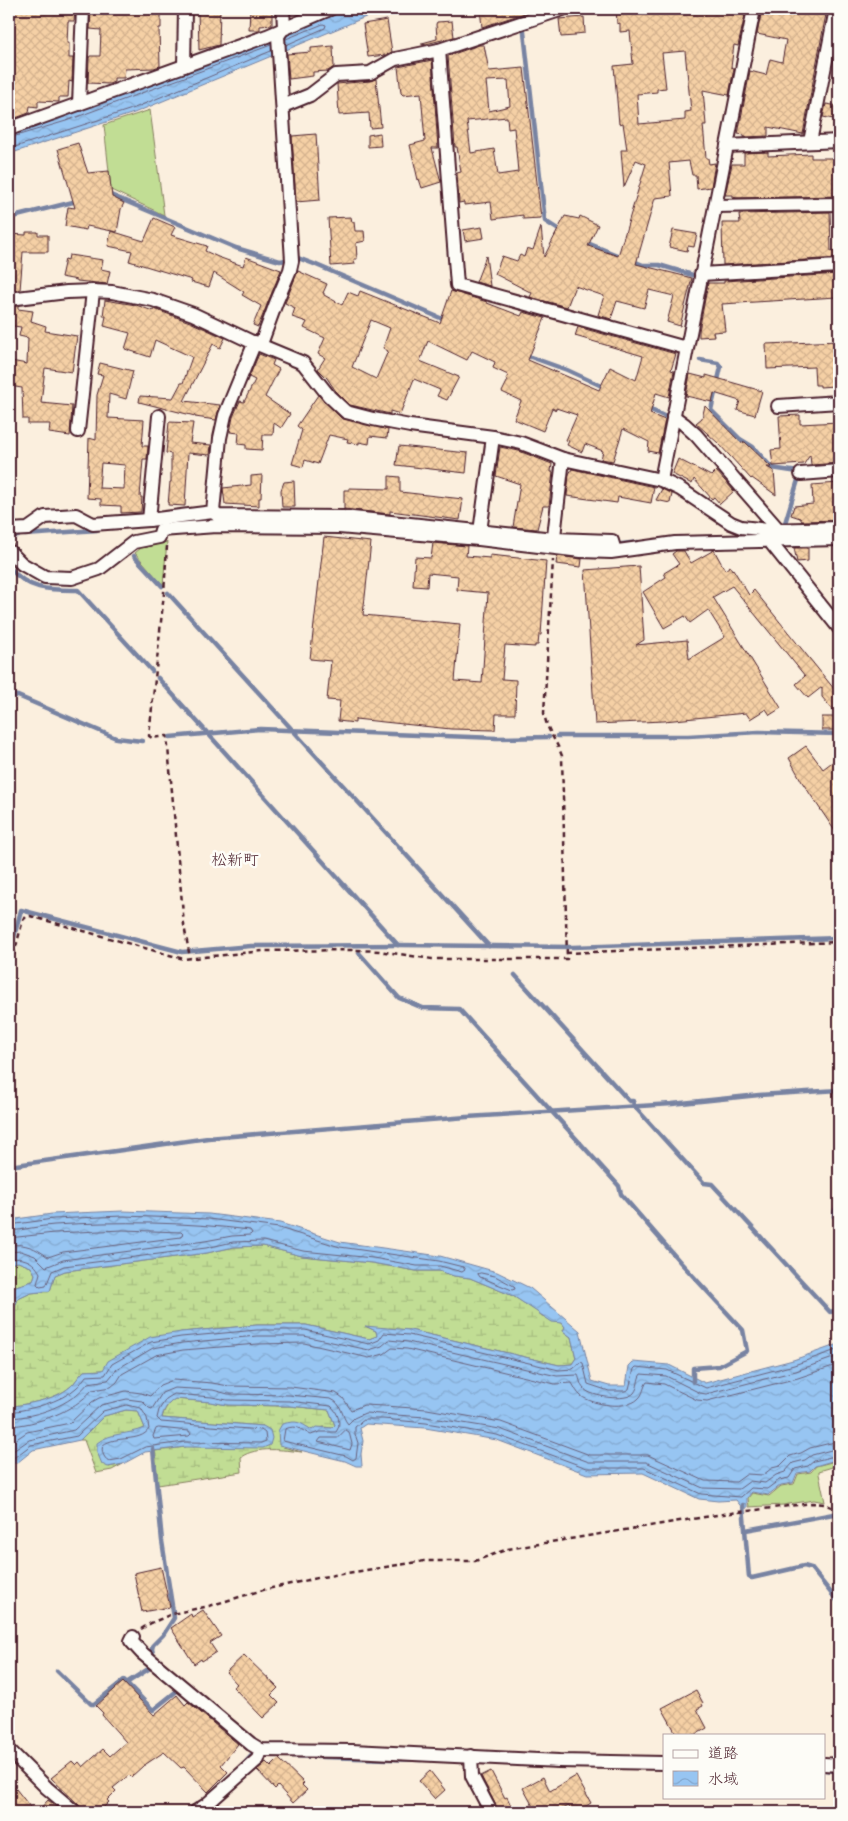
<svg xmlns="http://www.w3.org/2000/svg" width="848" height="1821" font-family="Pangolin,'Klee One',sans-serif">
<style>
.grass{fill:#c1dd94;stroke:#867e60}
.wetland{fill:url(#wetland-marsh);stroke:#867e60}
.water{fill:url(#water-waves);stroke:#7883a2}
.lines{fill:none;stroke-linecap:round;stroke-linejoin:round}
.shore{stroke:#69617b;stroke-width:1}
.stream{stroke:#7883a2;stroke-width:4.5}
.building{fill:url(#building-cross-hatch);stroke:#4a1f2b;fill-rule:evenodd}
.minor-casing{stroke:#4a1f2b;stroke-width:16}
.path{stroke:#4a1f2b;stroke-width:2.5;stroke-dasharray:5 4;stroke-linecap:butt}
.minor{stroke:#fdfcf7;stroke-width:12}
.labels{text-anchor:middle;stroke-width:5;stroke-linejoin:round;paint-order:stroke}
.quarter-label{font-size:16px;fill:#4a1f2b;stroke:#fdfcf7}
</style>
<defs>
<pattern id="wetland-marsh" width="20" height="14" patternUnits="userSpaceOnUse" patternTransform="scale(1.25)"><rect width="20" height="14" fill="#c1dd94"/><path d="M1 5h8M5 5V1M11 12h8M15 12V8" fill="none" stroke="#a7bd80"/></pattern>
<pattern id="water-waves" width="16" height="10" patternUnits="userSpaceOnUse" patternTransform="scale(1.25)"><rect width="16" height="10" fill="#97c5f2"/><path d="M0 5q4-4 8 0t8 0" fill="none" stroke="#84a9d0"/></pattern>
<pattern id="building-cross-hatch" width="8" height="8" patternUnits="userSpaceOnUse" patternTransform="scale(1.25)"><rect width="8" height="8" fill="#f5d0a5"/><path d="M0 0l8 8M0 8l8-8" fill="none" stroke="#d4b28e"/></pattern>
</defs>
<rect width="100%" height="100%" fill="#fbefde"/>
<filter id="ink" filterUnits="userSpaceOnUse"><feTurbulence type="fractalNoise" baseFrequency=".02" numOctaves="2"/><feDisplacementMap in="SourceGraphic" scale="10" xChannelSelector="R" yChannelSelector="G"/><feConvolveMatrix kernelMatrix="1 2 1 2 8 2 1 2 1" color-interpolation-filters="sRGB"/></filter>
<g filter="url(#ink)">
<g class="grass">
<polygon points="150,110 164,215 111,190 104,125"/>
<polygon points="167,542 163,585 135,553 141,548"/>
<polygon points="839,1460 839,1465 819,1471 819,1474 825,1502 814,1500 783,1505 749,1507 748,1498 752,1493 769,1496 781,1486 794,1484 798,1474 811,1472 816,1466"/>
</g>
<g class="wetland">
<path d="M263,1246L302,1256L372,1263L416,1271H439L454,1276L470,1278L513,1296L535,1310L542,1316L562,1323L565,1327L563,1331L571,1337L576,1358L572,1364L559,1365L410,1330L367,1327L376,1331L377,1336L369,1339L306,1325H257L181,1332L103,1370L84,1371C80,1375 77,1379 74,1383C59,1400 30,1403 9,1407V1318L14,1316V1309L18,1299L31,1293L50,1291L55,1275L65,1271L207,1253L234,1247Z"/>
<polygon points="18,1262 31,1267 35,1274 33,1281 9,1288 9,1264"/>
<path d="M175,1399L211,1402L227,1405L289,1406L329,1410L335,1425L332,1428L324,1427L312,1430L307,1427L283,1447L302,1452C283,1450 257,1446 241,1457L242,1472L158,1485L155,1451L185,1447L263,1426L162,1418C164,1410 168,1403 175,1399Z"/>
<polygon points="126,1410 138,1411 145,1428 138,1431 109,1467 123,1464 112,1470 96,1473 84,1440 80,1440 104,1416"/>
</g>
<g class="water">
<path d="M347,9H385L134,113L9,154V134C123,98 235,54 347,9Z"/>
<polygon points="839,1200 839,1225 832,1217 833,1210"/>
<path d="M123,1211L209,1214L280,1223L340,1242L440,1256L497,1272L530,1288L580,1331L592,1381L609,1386H626L629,1366L633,1362L669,1365L705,1383L793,1360L839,1344V1459L815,1466L810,1471L797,1473L793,1483L781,1485L768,1495L752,1492L747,1498V1508L743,1509L736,1500L718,1501L699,1499L643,1473L587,1474L497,1440L425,1428L366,1424L360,1428L363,1441L361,1454L362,1466H356L345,1461L279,1445L278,1431L282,1424C298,1420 299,1422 312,1430L316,1427L332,1428L335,1425L329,1410L289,1406L227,1405L211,1402L175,1399C168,1403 163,1410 162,1418L263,1426L270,1430L272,1438L270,1445L263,1448L185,1447L145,1452L123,1464L108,1467L102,1464L97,1452V1443C111,1432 129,1435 145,1428L138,1411L126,1410L104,1416L80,1440L33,1450L17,1463H9V1407C30,1403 59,1400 74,1383C77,1379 80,1375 84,1371L103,1370L108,1361L150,1337L181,1332L257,1325H306L369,1339L377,1336L376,1331L365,1326L410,1330L559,1365L572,1364L576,1358L571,1337L563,1331L565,1327L562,1323L552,1322L513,1296L470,1278L454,1276L439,1271H416L372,1263L302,1256L263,1246L234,1247L207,1253L65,1271L55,1275L50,1291L31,1293L18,1299L14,1309V1316L9,1318V1288L33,1281L35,1274L31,1267L18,1262L9,1264V1220L52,1214Z"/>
</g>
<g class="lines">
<g class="shore">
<polyline points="286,39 323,24 326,25 325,28 286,45"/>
<polyline points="9,138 66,121 271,45"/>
<polyline points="9,149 132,109 271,51"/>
<path d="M9,1225L53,1219L123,1216L209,1219L279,1228L340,1247L439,1261L463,1267L465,1270L462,1272L440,1266H417L373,1258L303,1251L263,1241L233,1242L206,1248L64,1266L52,1271L46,1286L40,1287L37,1284L40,1273C33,1260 23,1257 9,1259"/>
<path d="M9,1231C24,1230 39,1226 54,1225C119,1221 185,1222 250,1230L252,1233L250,1235L232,1236L205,1241L63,1260L46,1267L35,1256L21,1251L9,1252"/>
<path d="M9,1238L54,1233L123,1230L181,1232L183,1234L181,1237L63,1252L48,1257C36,1248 25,1243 9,1245"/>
<polygon points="481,1273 495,1276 514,1286 515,1289 512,1290 480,1277 478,1274"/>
<path d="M9,1412C29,1410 61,1402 76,1388C80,1385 83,1380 86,1376L105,1375L112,1364L151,1342L181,1337L257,1330H305L369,1344L379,1340L384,1333L409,1335L559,1370L573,1369L581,1362L583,1363L588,1384L609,1391H625L629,1389L634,1369L636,1367L667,1370L706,1388L794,1365L839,1349"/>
<path d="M9,1418C37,1417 71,1405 88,1383L108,1380L117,1369L153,1348L182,1343L257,1336H304L369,1350L382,1346L389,1340L408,1342L557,1376L578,1375C580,1379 580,1385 584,1389C592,1397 626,1402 634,1393C639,1387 637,1379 641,1374L666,1376L700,1393L706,1394L796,1371L839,1356"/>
<path d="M9,1426C36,1425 75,1411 92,1390L111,1387L117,1382L122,1374L156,1355L183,1350L258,1344L304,1343L369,1358L384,1354L392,1348L407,1349L555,1384L572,1383C575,1388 577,1393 581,1396C593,1405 627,1410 638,1399C644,1394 643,1387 647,1382L664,1384L697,1400L707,1401L798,1378L839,1364"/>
<polygon points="159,1428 189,1431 191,1434 189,1436 154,1439 153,1436 156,1429"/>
<polygon points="346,1430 349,1432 352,1444 350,1450 318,1442 321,1438 337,1438"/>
<polyline points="9,1444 27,1432 70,1423 92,1402 99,1398 126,1391 141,1393 150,1396 160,1385 173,1380 212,1383 229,1386 291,1387 336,1393 343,1398 351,1410 364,1405 384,1406 427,1409 501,1422 590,1455 648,1455 705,1481 736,1482 747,1474 763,1475 772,1468 780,1466 790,1456 801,1453 810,1448 839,1441"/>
<path d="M9,1452L13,1451L29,1440L74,1430L101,1405L127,1399L142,1401L149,1408L152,1409L162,1393L174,1388L213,1390L228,1394L289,1395L331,1399C343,1404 341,1416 348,1424L354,1418L365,1413L426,1417L500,1429L589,1462H646L703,1488L739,1489L750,1481L765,1483L776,1475L785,1472L793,1463L805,1460L812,1455L839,1448"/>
<path d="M9,1458L15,1457L31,1445L77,1436L103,1411L126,1405L141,1408L147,1418L149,1429C140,1443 116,1435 103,1445C101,1450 103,1458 109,1461L121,1459L145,1447L185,1442L261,1443L266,1441L265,1433L261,1430L161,1422L157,1418L159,1410L166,1399L174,1394L212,1397L227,1400L289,1401L331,1406C338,1412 342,1424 336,1432H319L311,1435C301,1430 297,1424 285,1429L283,1441L346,1456L353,1460L356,1458L358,1443L355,1434V1427L365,1419H383L426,1423L497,1435L587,1468H644L701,1494L741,1497L751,1488L767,1489L779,1480L789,1478L795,1469L808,1466L814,1461L839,1455"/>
</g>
<g class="stream">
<polyline points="523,23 545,221 562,232"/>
<polyline points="106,193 236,248 280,261 298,258 314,264 445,320"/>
<polyline points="9,218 77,201"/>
<polyline points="585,242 622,257"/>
<polyline points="631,260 643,265 659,265 696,276"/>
<polyline points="525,355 567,370 606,388"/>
<polyline points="700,360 718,363 721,367 711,410 740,439 753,447 772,468 798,472 798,480 785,523"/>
<polyline points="647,408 668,418"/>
<polyline points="25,535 97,530"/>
<polyline points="9,536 18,536"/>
<polyline points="614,545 638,542"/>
<polyline points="134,556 162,586"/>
<path d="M9,567C29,591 49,590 78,590L152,671"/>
<polyline points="168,593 489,946"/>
<polyline points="158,678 398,945"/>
<polyline points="9,695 18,696 116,738 142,741"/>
<polyline points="557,736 688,736 759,732 839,734"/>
<polyline points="170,737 260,729 497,738 549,737"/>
<polyline points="359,953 399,998 423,1008 459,1009 619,1186 621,1194 681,1263 743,1330 747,1351 719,1366 693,1368 693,1382"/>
<polyline points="9,956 21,910 182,952 251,946 398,945 573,947 839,938"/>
<polyline points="515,975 629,1101 633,1101 634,1106 704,1183 712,1184 830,1312 839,1310"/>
<polyline points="9,1166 208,1138 467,1117 672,1104 759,1095 839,1090"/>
<polyline points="743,1505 749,1577 752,1578 804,1566 811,1568 839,1603"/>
<polyline points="746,1530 839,1513"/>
<polyline points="57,1671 91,1704 94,1704 124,1680 153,1710 178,1690 180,1692"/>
<polyline points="128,1682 150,1668 154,1658 152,1649 153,1645 163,1635 174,1618 162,1541 153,1449"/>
<polyline points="291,1756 421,1760"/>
<polyline points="241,1767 254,1753 256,1753"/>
<polyline points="824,1770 835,1771"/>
</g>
</g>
<g class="building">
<polygon points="9,9 75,10 74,21 68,21 67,43 69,43 69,58 73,58 72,82 69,81 68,97 59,97 59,102 38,101 38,107 30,106 29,113 13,119 9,119"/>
<polygon points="91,9 122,9 122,11 161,11 161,28 159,28 160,66 154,68 125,69 124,78 114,78 114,82 109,84 88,83 89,58 90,56 100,56 101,30 90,29"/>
<polygon points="198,9 220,9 219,45 199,50"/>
<polygon points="250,9 272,9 272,25 260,26 260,30 249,30"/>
<polygon points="480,9 537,9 482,27"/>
<path d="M616,9H736L735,13L745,15L738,46L734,45L731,67L734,68L729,95L703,90L706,125H703L706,158H708L709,164L715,163L711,187L697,189L696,175H692L689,161L669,163L672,196L655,198L636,264L692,278L680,326L667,322L674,296L649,290L644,308L617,301L611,319L598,315L604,296L575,286L567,307L530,297L532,293L495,274L502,256L517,261L520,255L524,257L527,248L533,250L541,227L544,257L565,216L579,219L580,216L598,225L588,246L618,256L646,164L636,160L624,187L621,150H627L623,123L619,124L614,66L633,64L630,31L620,32V23L617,24ZM685,51L691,111L685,112V120L639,124L637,94L657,92V89L666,88L662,53Z"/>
<polygon points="782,9 827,9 803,134 768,127 768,136 744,137 744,135 738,134 750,71 766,75 770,59 782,62 786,40 757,34 762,10 781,14"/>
<polygon points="584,17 585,33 575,34 575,36 561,37 559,19"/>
<polygon points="387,20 392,52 386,55 368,57 363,24"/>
<polygon points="452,21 454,37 422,45 422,43 437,39 436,24 437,22"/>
<path d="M479,45H484L489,71L524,68L541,218L523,219V215L493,219L491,202L464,205V202L459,203L457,173L461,172L457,147H455L448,56ZM508,80L510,106L489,111L486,81ZM507,117L508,129L514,128L518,172L498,175L494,149L471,153L467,121Z"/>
<polygon points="333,46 334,67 328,71 313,72 313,76 289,79 287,54 311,52 311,48"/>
<polygon points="432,60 438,148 432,148 441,182 422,188 419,179 418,180 410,145 425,141 421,93 403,95 401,93 398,67"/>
<polygon points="376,79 381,127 370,128 369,113 339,115 337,84 370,81"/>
<polygon points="826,104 839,106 839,120 823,117"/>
<polygon points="380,133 381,146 368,147 368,135"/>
<polygon points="316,134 320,200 296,202 292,136"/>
<polygon points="78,143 88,173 109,171 112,197 124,203 121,209 117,232 87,226 86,230 65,226 68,207 75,208 58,149"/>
<polygon points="768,152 768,156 811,154 811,158 839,158 839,196 737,198 733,197 733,195 725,195 732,164 744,164 744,153"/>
<polygon points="830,212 831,251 839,251 839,258 723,265 722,223 740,223 739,214"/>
<polygon points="351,217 352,222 354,222 355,231 364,231 365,241 356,243 357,259 354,259 355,264 331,266 328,218"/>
<polygon points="154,218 175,227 171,235 207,246 205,251 218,257 243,266 246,257 281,270 258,327 253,325 261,306 242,295 244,292 214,273 209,287 191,282 192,280 129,261 132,251 108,246 111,231 144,241"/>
<polygon points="482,227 484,238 465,241 463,230"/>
<polygon points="673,230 697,234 694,247 688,246 687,251 669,247"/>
<polygon points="26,232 38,232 38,235 48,235 48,252 23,252 20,290 9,291 9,234 26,235"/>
<polygon points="69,255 103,260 101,269 110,271 107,284 77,281 77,280 61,277 65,259 68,260"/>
<polygon points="486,256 490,286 476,282"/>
<path d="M298,271L327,284L323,293H324V295L342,305L348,292L358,296L360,291L440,323L451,291L487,302V303L521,316L523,312L545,318L528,360L599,390L610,367L636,380L643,356L575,336L578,327L676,354L671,370L674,371L669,397L656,393L650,414L665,420L658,453L648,451L649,442L623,429L613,461L601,459L603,451L585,444L582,452L567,445L569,441L566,440L577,415L556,408V410L552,408L543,431L514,419L521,401L502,392L508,380L506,379L508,375L493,368L495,362L472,351L467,360L428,341L420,361L459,377L447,400L437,396L440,390L414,379L400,414L390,411V414L350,405L335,390L327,378L318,369L325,358L318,354L325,338L304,328L307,322L292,317L295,308L285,303ZM371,320L390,328L383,348L388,351L376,379L352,367Z"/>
<polygon points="839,274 839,286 836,286 837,297 722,304 725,331 713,332 714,336 699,337 699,331 708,283 724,283 724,281"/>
<polygon points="105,300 136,305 153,311 154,309 190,322 225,338 220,348 213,344 184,401 220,405 216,420 195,417 195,416 139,402 140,396 173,398 181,383 183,383 192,357 155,340 150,357 125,349 130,333 104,326 106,316 103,316"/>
<polygon points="18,306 18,309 33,311 31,321 46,326 45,331 77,336 72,372 45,368 41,403 72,406 70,436 49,433 50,424 28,424 28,419 23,419 22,388 9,386 11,361 27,364 28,338 19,336 21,327 13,326 14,320 9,320 9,307"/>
<polygon points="839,341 839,379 833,379 834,386 820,387 820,385 815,385 814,367 767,369 766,344"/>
<polygon points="259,354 274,360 272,365 279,369 265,397 290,414 281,428 274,423 273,435 263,435 262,450 246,449 246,445 238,444 239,433 230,432 233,417 240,401 244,402 255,380 249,377"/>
<path d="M100,363L133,371L126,399L109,394L108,418L144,420L142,446H148L147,459H143L140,497H142L141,512L121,513V506L101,505V499L87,498L89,438L96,440L97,395L103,375L97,374ZM101,463L125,465L124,489L99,488Z"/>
<polygon points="690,374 706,378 706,375 762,391 755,415 737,410 740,401 714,393 712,402 686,396"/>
<polygon points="318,395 341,418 388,430 387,438 370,436 369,444 359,442 359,444 347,442 348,439 329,435 318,464 305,460 303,467 292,464 302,430 297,426"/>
<polygon points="705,406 741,443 745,442 771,467 767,467 774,471 776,495 752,478 751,479 719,444 696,423 702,418"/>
<polygon points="800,415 800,424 839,422 839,463 811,465 810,455 804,464 773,466 771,450 781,449 779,416"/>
<polygon points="169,422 193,423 190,443 211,445 210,455 188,453 185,506 168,505 170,482 171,482 171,454 166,453"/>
<polygon points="399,446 468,453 466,473 396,465"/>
<polygon points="500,447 519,451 552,464 551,472 553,472 549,506 543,506 537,529 513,527 520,484 496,476"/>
<polygon points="678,459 711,476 716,471 734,491 720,504 714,497 712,499 694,479 692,484 672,474"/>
<polygon points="572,469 654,487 651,503 618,497 617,503 567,496 569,474"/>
<polygon points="262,475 261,498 259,498 259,506 225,504 223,488 251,485 251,476"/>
<polygon points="389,476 400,477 400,492 463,499 460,520 390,511 390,514 344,509 344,490 349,490 349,488 389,489"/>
<polygon points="294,481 295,507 282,507 281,490 284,482"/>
<polygon points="839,483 839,520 802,521 800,518 791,515 794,506 813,504 812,485"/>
<polygon points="662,489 672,494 670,503 656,500"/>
<polygon points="324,537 371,542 363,615 460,624 455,681 482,683 488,593 457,590 458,576 428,573 427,587 413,586 415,557 431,558 433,543 467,546 466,556 490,558 490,555 546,561 541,635 539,635 538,645 535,645 535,647 505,645 502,679 516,680 515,714 496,714 495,730 451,729 355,719 355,723 338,721 340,701 327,700 331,661 310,659"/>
<polygon points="794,548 808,548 808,561 797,562"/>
<polygon points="714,550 725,570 730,566 732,570 733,569 749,595 754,590 839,695 839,730 822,730 822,717 839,717 822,697 822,687 808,698 796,684 805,676 732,586 713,597 781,708 770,715 766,709 750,719 746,713 664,721 595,724 585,570 639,566 644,640 636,645 687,640 689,659 725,637 708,610 690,623 685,616 664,628 643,592 666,577 664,573 679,564 672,554 676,551 684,551 691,563"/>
<polygon points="557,556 582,559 581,567 556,564"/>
<polygon points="806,746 823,769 839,757 839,837 802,782 789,758"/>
<polygon points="161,1567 170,1607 142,1612 134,1573"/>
<polygon points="203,1610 221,1636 210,1643 216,1652 202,1661 201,1659 194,1664 171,1628 191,1614 192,1617"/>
<polygon points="244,1655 278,1688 271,1695 279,1703 263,1718 233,1687 237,1684 226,1672"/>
<polygon points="123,1682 154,1715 177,1695 185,1705 188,1702 238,1744 221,1765 228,1772 208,1792 184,1767 181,1768 164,1752 143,1766 131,1777 129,1775 113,1788 116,1791 107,1800 109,1802 99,1812 83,1812 80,1806 51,1778 72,1761 76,1765 79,1762 83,1767 103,1749 110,1756 126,1742 102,1715 103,1713 96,1706"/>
<polygon points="696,1690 703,1703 702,1704 703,1706 697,1709 707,1728 695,1735 677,1735 662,1708"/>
<polygon points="279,1759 304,1783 302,1785 307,1790 293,1803 278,1786 275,1789 257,1770 266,1762 271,1767"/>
<polygon points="430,1771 445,1790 435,1799 419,1781"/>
<polygon points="491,1771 505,1798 507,1797 514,1812 499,1812 481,1776"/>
<polygon points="576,1776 591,1803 576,1812 572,1812 569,1806 556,1812 536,1812 523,1788 543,1777 550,1791"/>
<polygon points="9,1780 34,1812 9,1812"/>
<polygon points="48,1800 63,1812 37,1812"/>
</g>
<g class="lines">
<g class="minor-casing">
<g id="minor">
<polyline points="439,50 457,285 686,348"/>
<polyline points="184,66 185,9"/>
<polyline points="79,104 83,9"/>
<polyline points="283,106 310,95 336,75 370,73 395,59 439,50 563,9"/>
<polyline points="9,129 267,36 330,9"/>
<polyline points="810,142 836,9"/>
<polyline points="727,146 839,141"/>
<polyline points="715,206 839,204"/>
<polyline points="701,274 839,266"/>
<polyline points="9,299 67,292 93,291 112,292 153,300 193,314 250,341 303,363 329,396 346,412 373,419 410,426 493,437 521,443 563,459 661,480 680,489 731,523 741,527 768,530 839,528"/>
<polyline points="261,344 276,303 290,270 292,261 278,36 284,27 283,9"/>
<polyline points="778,406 839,402"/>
<polyline points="673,416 684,424 696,435 778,529"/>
<polyline points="78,431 93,291"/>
<polyline points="801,474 839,471"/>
<polyline points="661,480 754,9"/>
<polyline points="213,512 218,516 343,517 554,539 612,541 615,551"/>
<polyline points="149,520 159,416"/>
<polyline points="9,530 28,529 45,517 76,515 93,524 149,520 213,512 220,438 225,415 255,342"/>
<polyline points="768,535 771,543 839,628"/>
<polyline points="479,539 493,437"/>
<polyline points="553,545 563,459"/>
<polyline points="9,551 22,564 45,577 72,578 99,569 134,542 159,537 161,530 216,526 339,527 479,539 581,551 611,552 675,543 839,539"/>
<polyline points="133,1637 131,1641 142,1653 251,1744 261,1750 352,1751 559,1761 664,1763"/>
<polyline points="9,1750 47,1788 75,1812"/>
<polyline points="471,1756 472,1776 491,1812"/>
<polyline points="824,1764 839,1765"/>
<polyline points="195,1812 206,1805 258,1759 261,1750"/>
</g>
</g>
<g class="path">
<polyline points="167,546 164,593 149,736 152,738 167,736 184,925 190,958"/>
<polyline points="566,953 839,942"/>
<path d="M9,973L23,920L26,917L30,916L184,959L263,951L357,950L379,951L432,959H567L562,756C556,739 547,732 544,713L553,560"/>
<polyline points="141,1629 151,1623 172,1614 209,1606 263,1590 322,1577 424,1561 475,1561 508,1549 723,1514 813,1503 824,1504 839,1510"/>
</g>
<use href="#minor" class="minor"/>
</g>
</g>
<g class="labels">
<g class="quarter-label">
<text x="235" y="865">松新町</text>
</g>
</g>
<rect width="848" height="1821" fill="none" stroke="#fdfcf7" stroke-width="30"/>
<rect x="15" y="15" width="818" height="1791" fill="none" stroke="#4a1f2b" stroke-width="2" filter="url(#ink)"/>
<rect x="663" y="1734" width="162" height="65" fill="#fdfcf7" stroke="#b5a4a5"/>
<rect x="673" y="1750" width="25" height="8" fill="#fdfcf7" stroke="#b5a4a5"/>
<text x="708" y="1758" font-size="15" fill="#4a1f2b">道路</text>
<rect x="673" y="1771" width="25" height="15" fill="url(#water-waves)" stroke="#b5a4a5"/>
<text x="708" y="1784" font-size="15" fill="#4a1f2b">水域</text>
</svg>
